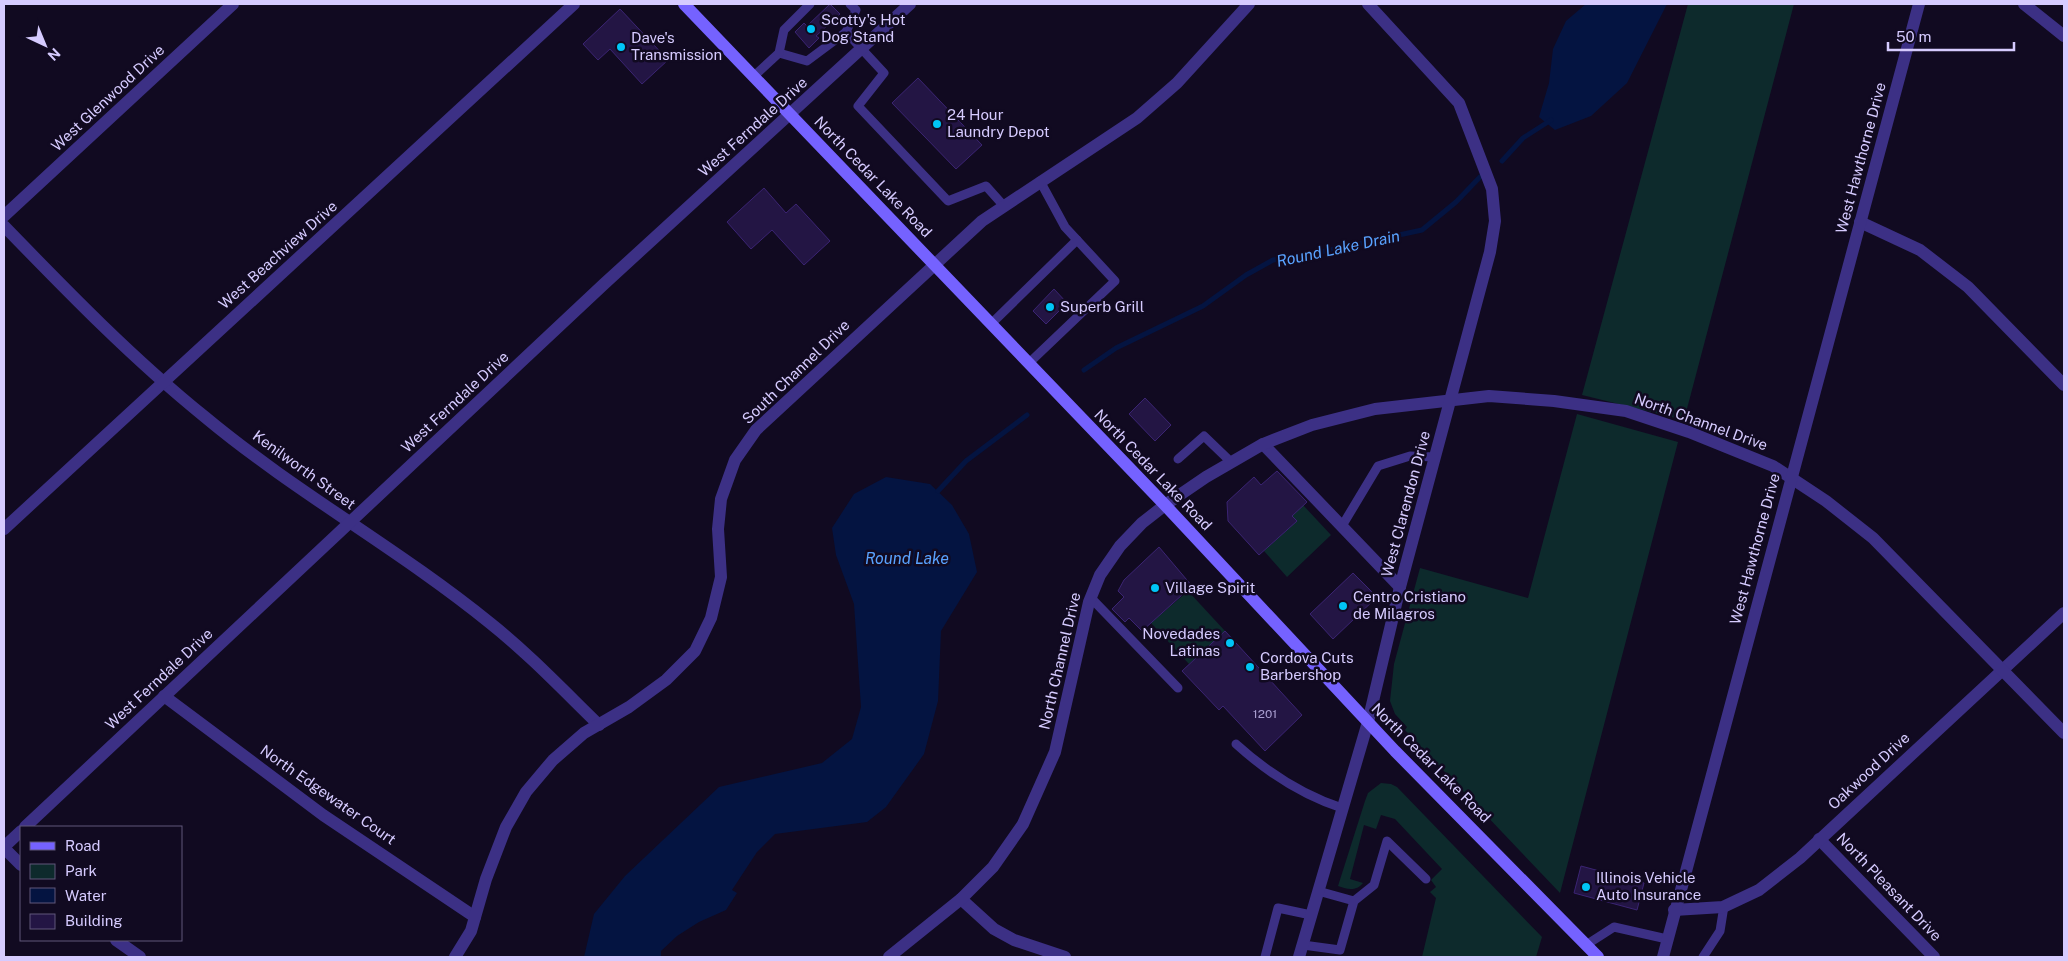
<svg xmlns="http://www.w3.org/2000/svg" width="2068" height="961" font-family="'Public Sans',sans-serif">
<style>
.green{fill:#0d2a2c}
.water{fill:#041441}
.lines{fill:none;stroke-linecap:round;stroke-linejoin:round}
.stream{stroke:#041441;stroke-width:5}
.building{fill:#231544;stroke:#3b2473}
.service{stroke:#3c3085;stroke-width:9}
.minor{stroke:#3c3085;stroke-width:12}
.secondary{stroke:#7562ff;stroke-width:12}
.poi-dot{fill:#00c5f6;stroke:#110a21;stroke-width:2}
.labels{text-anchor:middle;stroke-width:5;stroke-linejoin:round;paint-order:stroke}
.number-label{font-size:12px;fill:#a99ed0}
.poi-label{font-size:15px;fill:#d6cbff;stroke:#110a21;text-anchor:start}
.street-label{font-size:15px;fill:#d6cbff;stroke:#110a21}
.water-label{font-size:16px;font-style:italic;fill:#59a2ff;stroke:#110a21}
</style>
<rect width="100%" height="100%" fill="#110a21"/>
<g class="green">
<polygon points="1688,4 1794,4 1684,420 1582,395"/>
<polygon points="1577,414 1678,442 1560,893 1405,730 1407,727 1395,714 1390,701 1394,664 1420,568 1528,598"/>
<polygon points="1303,505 1331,535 1287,577 1264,551 1296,521 1292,516"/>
<polygon points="1188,591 1225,631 1189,664 1151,623"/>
<path d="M1381,783L1391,784L1397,787L1542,937L1536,957H1422L1436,898L1430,892L1436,887L1431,880L1442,869L1395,819L1381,815L1376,829L1364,825L1350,879L1363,883C1356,892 1346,889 1338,886L1365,801L1368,793Z"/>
</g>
<g class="water">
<polygon points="1586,4 1667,4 1627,83 1591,116 1555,130 1539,117 1549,83 1553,49 1566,21"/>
<polygon points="886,477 930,484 952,505 969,534 977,572 941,631 938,701 924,754 886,807 867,822 775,834 757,852 732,890 737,893 726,910 699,922 677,936 661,951 661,957 584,957 594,914 625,876 719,787 822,763 852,739 861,707 854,604 836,555 832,528 854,494"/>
</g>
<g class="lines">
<g class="stream">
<polyline points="1502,161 1523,138 1551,120"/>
<polyline points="1084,370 1116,348 1203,306 1246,275 1273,260 1307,255 1422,230 1456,202 1480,177"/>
<polyline points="938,491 966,461 1027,415"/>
</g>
</g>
<g class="building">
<polygon points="830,4 840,14 816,36 819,38 809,48 795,32 804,23 807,26"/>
<polygon points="620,9 668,60 642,84 610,49 598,60 583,44"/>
<polygon points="918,78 982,145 956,169 892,103"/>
<polygon points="764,188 786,213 796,204 830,241 804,265 772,230 751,249 727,222"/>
<polygon points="1054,289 1067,303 1046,324 1033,311"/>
<polygon points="1145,398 1171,425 1155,441 1129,414"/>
<polygon points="1277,471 1307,502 1292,516 1297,521 1259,555 1228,521 1227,502 1254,477 1261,485"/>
<polygon points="1159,547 1192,586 1142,631 1129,618 1125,622 1112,609 1124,597 1118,591 1124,580"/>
<polygon points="1353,573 1377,597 1333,639 1310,614"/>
<polygon points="1225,631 1302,715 1265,751 1223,706 1219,710 1182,671"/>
<polygon points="1581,866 1644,883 1637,910 1574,893"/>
</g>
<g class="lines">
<g class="service">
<polyline points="846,32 884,73 858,106 948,201 986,186 1003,205"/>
<polyline points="779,53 807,61 846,32 856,10 850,4"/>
<polyline points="754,76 779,53 784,30 810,4"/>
<polyline points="991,324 1077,240"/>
<polyline points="1029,363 1115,281 1065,227 1040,181"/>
<polyline points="1178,459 1204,436 1231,462"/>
<polyline points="1342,526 1378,466 1410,456 1435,457"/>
<polyline points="1091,598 1178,688"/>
<path d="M1236,744C1267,772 1302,795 1342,808"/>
<polyline points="1318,891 1354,901"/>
<polyline points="1303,945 1340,950 1354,901 1374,885 1387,841 1426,879"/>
<polyline points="1586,945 1614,927 1667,939"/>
<polyline points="1265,957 1278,908 1311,915"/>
<polyline points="1703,957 1720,931 1724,906"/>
</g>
<g class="minor">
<polyline points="2024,4 2064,36"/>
<polyline points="4,216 233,4"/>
<polyline points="1860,222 1920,250 1968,287 2064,385"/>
<path d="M4,226C68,292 133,359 205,417C295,492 399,549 490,623C529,654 563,690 599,725"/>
<polyline points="1263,444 1400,587"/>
<polyline points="4,529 574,4"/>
<polyline points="164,696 323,815 475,917"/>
<polyline points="25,827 604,284 910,4"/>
<polyline points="1819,839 1934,957"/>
<polyline points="4,847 21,831"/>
<polyline points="4,848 21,865"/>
<polyline points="961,899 994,929 1014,940 1065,957"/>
<polyline points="1674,910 1723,907 1759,890 1800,858 2064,613"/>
<polyline points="116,940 140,957"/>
<polyline points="455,957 471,931 486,879 506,827 526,792 553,760 584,733 629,707 666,680 695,651 711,618 721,577 718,529 721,499 735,460 756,430 982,221 1137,118 1177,83 1249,4"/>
<polyline points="889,957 961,899 993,867 1023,824 1055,752 1089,602 1100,575 1120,546 1142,523 1165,505 1206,477 1263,444 1312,425 1375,409 1489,396 1554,401 1626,411 1689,432 1773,466 1826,501 1873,538 2064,733"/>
<polyline points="1299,957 1368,722 1400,587 1490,252 1495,221 1492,189 1459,103 1368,4"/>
<polyline points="1663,957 1919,4"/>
</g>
<polyline class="secondary" points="684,4 1165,505 1395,751 1598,957"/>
</g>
<g class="poi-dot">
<circle cx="811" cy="29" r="5"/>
<circle cx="621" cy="47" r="5"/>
<circle cx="937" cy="124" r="5"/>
<circle cx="1050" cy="307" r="5"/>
<circle cx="1155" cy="588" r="5"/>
<circle cx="1343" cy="606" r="5"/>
<circle cx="1230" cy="643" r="5"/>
<circle cx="1250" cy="667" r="5"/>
<circle cx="1586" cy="887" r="5"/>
</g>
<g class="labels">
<g class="number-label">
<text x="1265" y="718">1201</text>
</g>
<g class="poi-label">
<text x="821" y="25">Scotty's Hot<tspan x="821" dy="17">Dog Stand</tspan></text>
<text x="631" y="43">Dave's<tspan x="631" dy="17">Transmission</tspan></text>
<text x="947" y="120">24 Hour<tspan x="947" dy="17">Laundry Depot</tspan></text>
<text x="1060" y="312">Superb Grill</text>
<text x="1165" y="593">Village Spirit</text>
<text x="1353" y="602">Centro Cristiano<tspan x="1353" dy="17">de Milagros</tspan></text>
<text x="1220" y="639" text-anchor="end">Novedades<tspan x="1220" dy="17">Latinas</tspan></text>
<text x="1260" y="663">Cordova Cuts<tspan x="1260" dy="17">Barbershop</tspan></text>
<text x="1596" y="883">Illinois Vehicle<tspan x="1596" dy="17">Auto Insurance</tspan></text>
</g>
<g class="street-label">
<text transform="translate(108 98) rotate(-43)" y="5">West Glenwood Drive</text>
<text transform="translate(753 127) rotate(-42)" y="5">West Ferndale Drive</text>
<text transform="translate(1861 158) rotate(-75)" y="5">West Hawthorne Drive</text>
<text transform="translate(873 177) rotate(46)" y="5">North Cedar Lake Road</text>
<text transform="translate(278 255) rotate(-42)" y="5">West Beachview Drive</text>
<text transform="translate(796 372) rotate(-44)" y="5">South Channel Drive</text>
<text transform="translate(455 402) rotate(-43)" y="5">West Ferndale Drive</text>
<text transform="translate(1701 422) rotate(20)" y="5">North Channel Drive</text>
<text transform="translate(304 470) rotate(36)" y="5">Kenilworth Street</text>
<text transform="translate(1153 470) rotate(46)" y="5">North Cedar Lake Road</text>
<text transform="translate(1406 504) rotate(-75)" y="5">West Clarendon Drive</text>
<text transform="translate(1755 549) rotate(-75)" y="5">West Hawthorne Drive</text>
<text transform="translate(1060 661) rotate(-77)" y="5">North Channel Drive</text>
<text transform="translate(159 679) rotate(-43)" y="5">West Ferndale Drive</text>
<text transform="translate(1431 763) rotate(45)" y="5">North Cedar Lake Road</text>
<text transform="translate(1869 771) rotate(-43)" y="5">Oakwood Drive</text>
<text transform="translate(328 795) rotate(35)" y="5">North Edgewater Court</text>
<text transform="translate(1889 887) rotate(46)" y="5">North Pleasant Drive</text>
</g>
<g class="water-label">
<text transform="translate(1338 248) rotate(-12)" y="6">Round Lake Drain</text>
<text x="907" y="564">Round Lake</text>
</g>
</g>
<rect width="2068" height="961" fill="none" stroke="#d6cbff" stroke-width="10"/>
<rect x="20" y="826" width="162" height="115" fill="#110a21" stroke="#60577a"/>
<rect x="30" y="842" width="25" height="8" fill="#7562ff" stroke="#60577a"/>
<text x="65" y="851" font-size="15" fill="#d6cbff">Road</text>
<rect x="30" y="864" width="25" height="15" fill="#0d2a2c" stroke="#60577a"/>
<text x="65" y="876" font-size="15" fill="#d6cbff">Park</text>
<rect x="30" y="888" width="25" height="15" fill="#041441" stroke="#60577a"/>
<text x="65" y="901" font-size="15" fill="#d6cbff">Water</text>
<rect x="30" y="914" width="25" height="15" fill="#231544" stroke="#60577a"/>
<text x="65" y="926" font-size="15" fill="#d6cbff">Building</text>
<g transform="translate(45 45) rotate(136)" stroke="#110a21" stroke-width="4" paint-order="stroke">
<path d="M0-4L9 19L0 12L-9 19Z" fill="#d6cbff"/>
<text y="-8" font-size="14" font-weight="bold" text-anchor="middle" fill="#d6cbff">N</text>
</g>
<path d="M1888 42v8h126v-8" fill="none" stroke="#d6cbff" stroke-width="2.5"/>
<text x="1896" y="42" font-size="15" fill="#d6cbff" stroke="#110a21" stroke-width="4" paint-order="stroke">50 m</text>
</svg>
